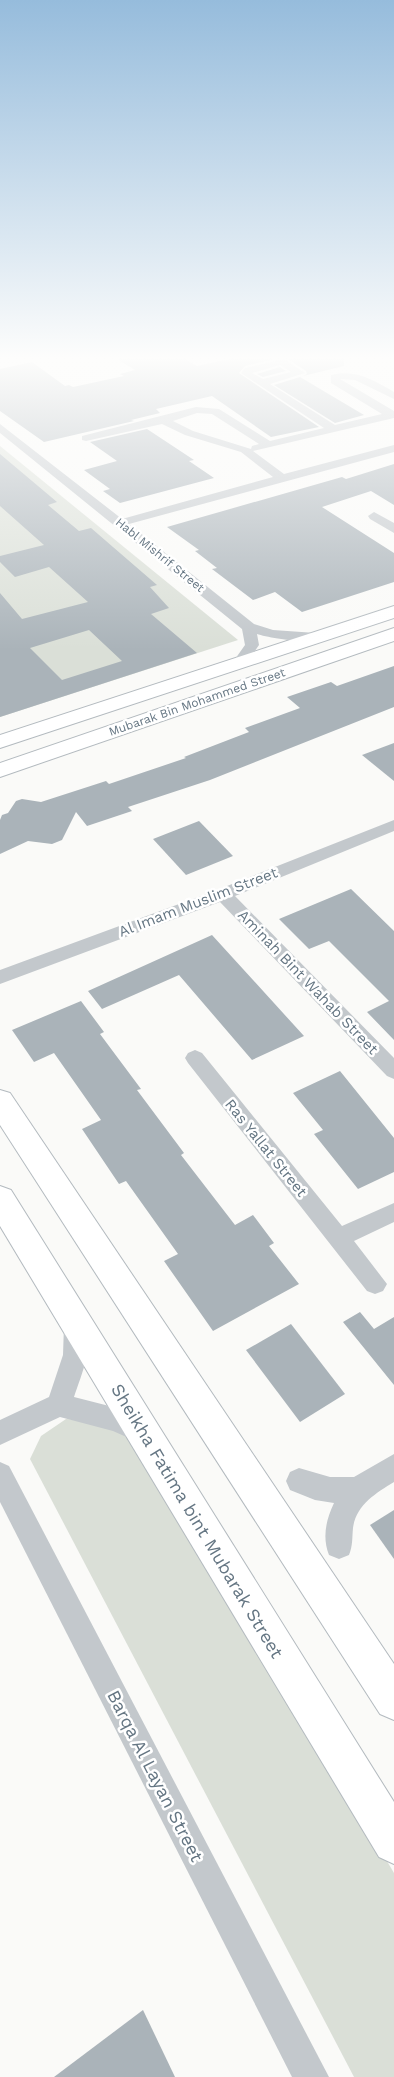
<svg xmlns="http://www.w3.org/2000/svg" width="394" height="2077" font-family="'Work Sans',sans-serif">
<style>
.green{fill:#dadfd7}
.building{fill:#aab3b9;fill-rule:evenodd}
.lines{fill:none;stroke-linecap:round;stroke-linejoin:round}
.secondary-casing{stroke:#b3babf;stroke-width:2}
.street{fill:#c3c8cc;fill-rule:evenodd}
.secondary{fill:#fff;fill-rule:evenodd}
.labels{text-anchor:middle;stroke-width:5;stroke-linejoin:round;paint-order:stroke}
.far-street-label{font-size:12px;fill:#657683;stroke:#fff}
.street-label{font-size:15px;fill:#657683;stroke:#fff}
.near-street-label{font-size:18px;fill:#657683;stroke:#fff}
</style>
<rect width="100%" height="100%" fill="#fafaf8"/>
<g class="green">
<polygon points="0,446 238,640 0,717"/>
<polygon points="66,1419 102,1421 134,1433 394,1873 394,2077 354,2077 30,1459 41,1436"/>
</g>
<g class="building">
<polygon points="117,359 185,359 197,366 229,359 274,359 245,366 239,373 319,427 271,437 212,396 156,409 160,413 131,420 134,421 44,442 0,411 0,369 32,362 65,386 69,385 73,387 124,376 120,374 135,370"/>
<polygon points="288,359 344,359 344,366 303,376 307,374 306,371"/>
<polygon points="280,367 286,371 263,377 257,374"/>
<polygon points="300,377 364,415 335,423 274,385"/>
<polygon points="147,429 194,460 189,461 214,478 120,503 103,491 110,489 84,470 117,461 90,442"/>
<path d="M0,454L57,502L48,505L79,531L91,528L157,585L150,587L169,608L151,614L197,653L0,717V593L22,619L88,602L49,567L15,577L0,562V556L44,545L0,506ZM89,630L122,661L62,680L30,648Z"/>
<polygon points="394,464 394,505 371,491 322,507 394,553 394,582 302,612 275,592 253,600 212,569 217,568 195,551 199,550 167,527 342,477 346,479"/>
<polygon points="394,666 394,707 210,780 128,807 132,811 87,826 76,812 62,840 52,844 28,841 0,854 0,820 2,815 8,813 16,801 22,799 41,802 106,781 109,784 186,758 184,757 249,732 245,728 300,708 287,697 331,682 337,686"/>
<polygon points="394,743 394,781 362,755"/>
<polygon points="199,821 233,856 186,875 153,839"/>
<polygon points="351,889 394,931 394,1040 367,1012 389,1001 329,941 309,949 279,919"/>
<polygon points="212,935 304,1036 252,1060 179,975 102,1009 88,991"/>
<polygon points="81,1001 104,1032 100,1034 141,1089 137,1090 184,1153 181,1155 235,1225 253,1215 274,1243 269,1246 299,1284 213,1331 164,1261 178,1254 126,1181 119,1184 82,1129 101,1120 54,1053 34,1062 12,1030"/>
<polygon points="340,1071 394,1138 394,1172 358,1189 314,1134 323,1130 293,1093"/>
<polygon points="360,1312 374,1329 394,1317 394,1385 343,1322"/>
<polygon points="291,1324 345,1394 300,1422 246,1350"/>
<polygon points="394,1510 394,1559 370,1525"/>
<polygon points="143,2010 175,2077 54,2077"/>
</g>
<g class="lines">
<g class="secondary-casing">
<g id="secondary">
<polygon points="394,606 394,618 0,748 0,735"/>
<polygon points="394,628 394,641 0,777 0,763"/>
<polygon points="0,1090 10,1093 394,1664 394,1720 380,1714 0,1125"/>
<polygon points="0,1186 11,1190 394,1802 394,1864 379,1857 0,1226"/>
</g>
</g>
<g class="street">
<path d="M284,359L305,373L270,384L335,425L382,414L331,383V375C356,369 373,380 394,392V399L355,380L340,379L394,411V418L253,451L284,474L394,445V452L129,524L254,624L273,630L316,633L323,637C316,646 269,638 257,634L259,645L245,665L240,666L233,662L245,645L242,629L0,433V424L122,519L273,477L241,452L185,435L162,424L86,441L82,440V436L196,407L219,409L270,441L324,428L241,373L245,368ZM280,365L291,372L263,379L252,373ZM197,413L212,414L259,444L252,446L251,449L193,431L173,421Z"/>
<polygon points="374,512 394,523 394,533 370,519 368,516"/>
<polygon points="394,820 394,831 235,896 394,1058 394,1079 387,1076 220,902 0,984 0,970 217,890"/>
<polygon points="195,1050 202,1053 342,1226 394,1203 394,1222 354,1241 387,1284 383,1291 375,1294 367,1291 188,1063 185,1058 188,1053"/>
<path d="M76,1314L85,1317C96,1342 82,1373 74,1397L117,1408L149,1422L153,1431L149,1440L140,1443L113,1431L60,1417L0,1445V1420L49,1397L63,1355L64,1325L67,1317Z"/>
<path d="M394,1454V1482C376,1493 356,1505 353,1528C352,1538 353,1545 349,1555L339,1559L329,1555C322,1537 326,1520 334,1503L315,1500L290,1490L286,1481L290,1472L299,1468L330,1477H354Z"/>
<polygon points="0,1462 9,1466 329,2077 292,2077 0,1502"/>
</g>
<use href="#secondary" class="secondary"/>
</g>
<linearGradient id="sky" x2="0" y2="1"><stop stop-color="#96bcdc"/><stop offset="0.55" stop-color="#fdfdfc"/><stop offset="1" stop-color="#fdfdfc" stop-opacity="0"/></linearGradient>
<rect width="394" height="650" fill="url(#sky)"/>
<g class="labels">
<g class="far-street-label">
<text transform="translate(160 555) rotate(39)" y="4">Habl Mishrif Street</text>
<text transform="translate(197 702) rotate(-19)" y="4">Mubarak Bin Mohammed Street</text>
</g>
<g class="street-label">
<text transform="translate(198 902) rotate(-21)" y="5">Al Imam Muslim Street</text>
<text transform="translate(308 982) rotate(46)" y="5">Aminah Bint Wahab Street</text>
<text transform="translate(266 1148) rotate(51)" y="5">Ras Yallat Street</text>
</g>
<g class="near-street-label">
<text transform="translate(197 1521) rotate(59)" y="6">Sheikha Fatima bint Mubarak Street</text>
<text transform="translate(155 1776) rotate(63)" y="6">Barqa Al Layan Street</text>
</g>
</g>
</svg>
